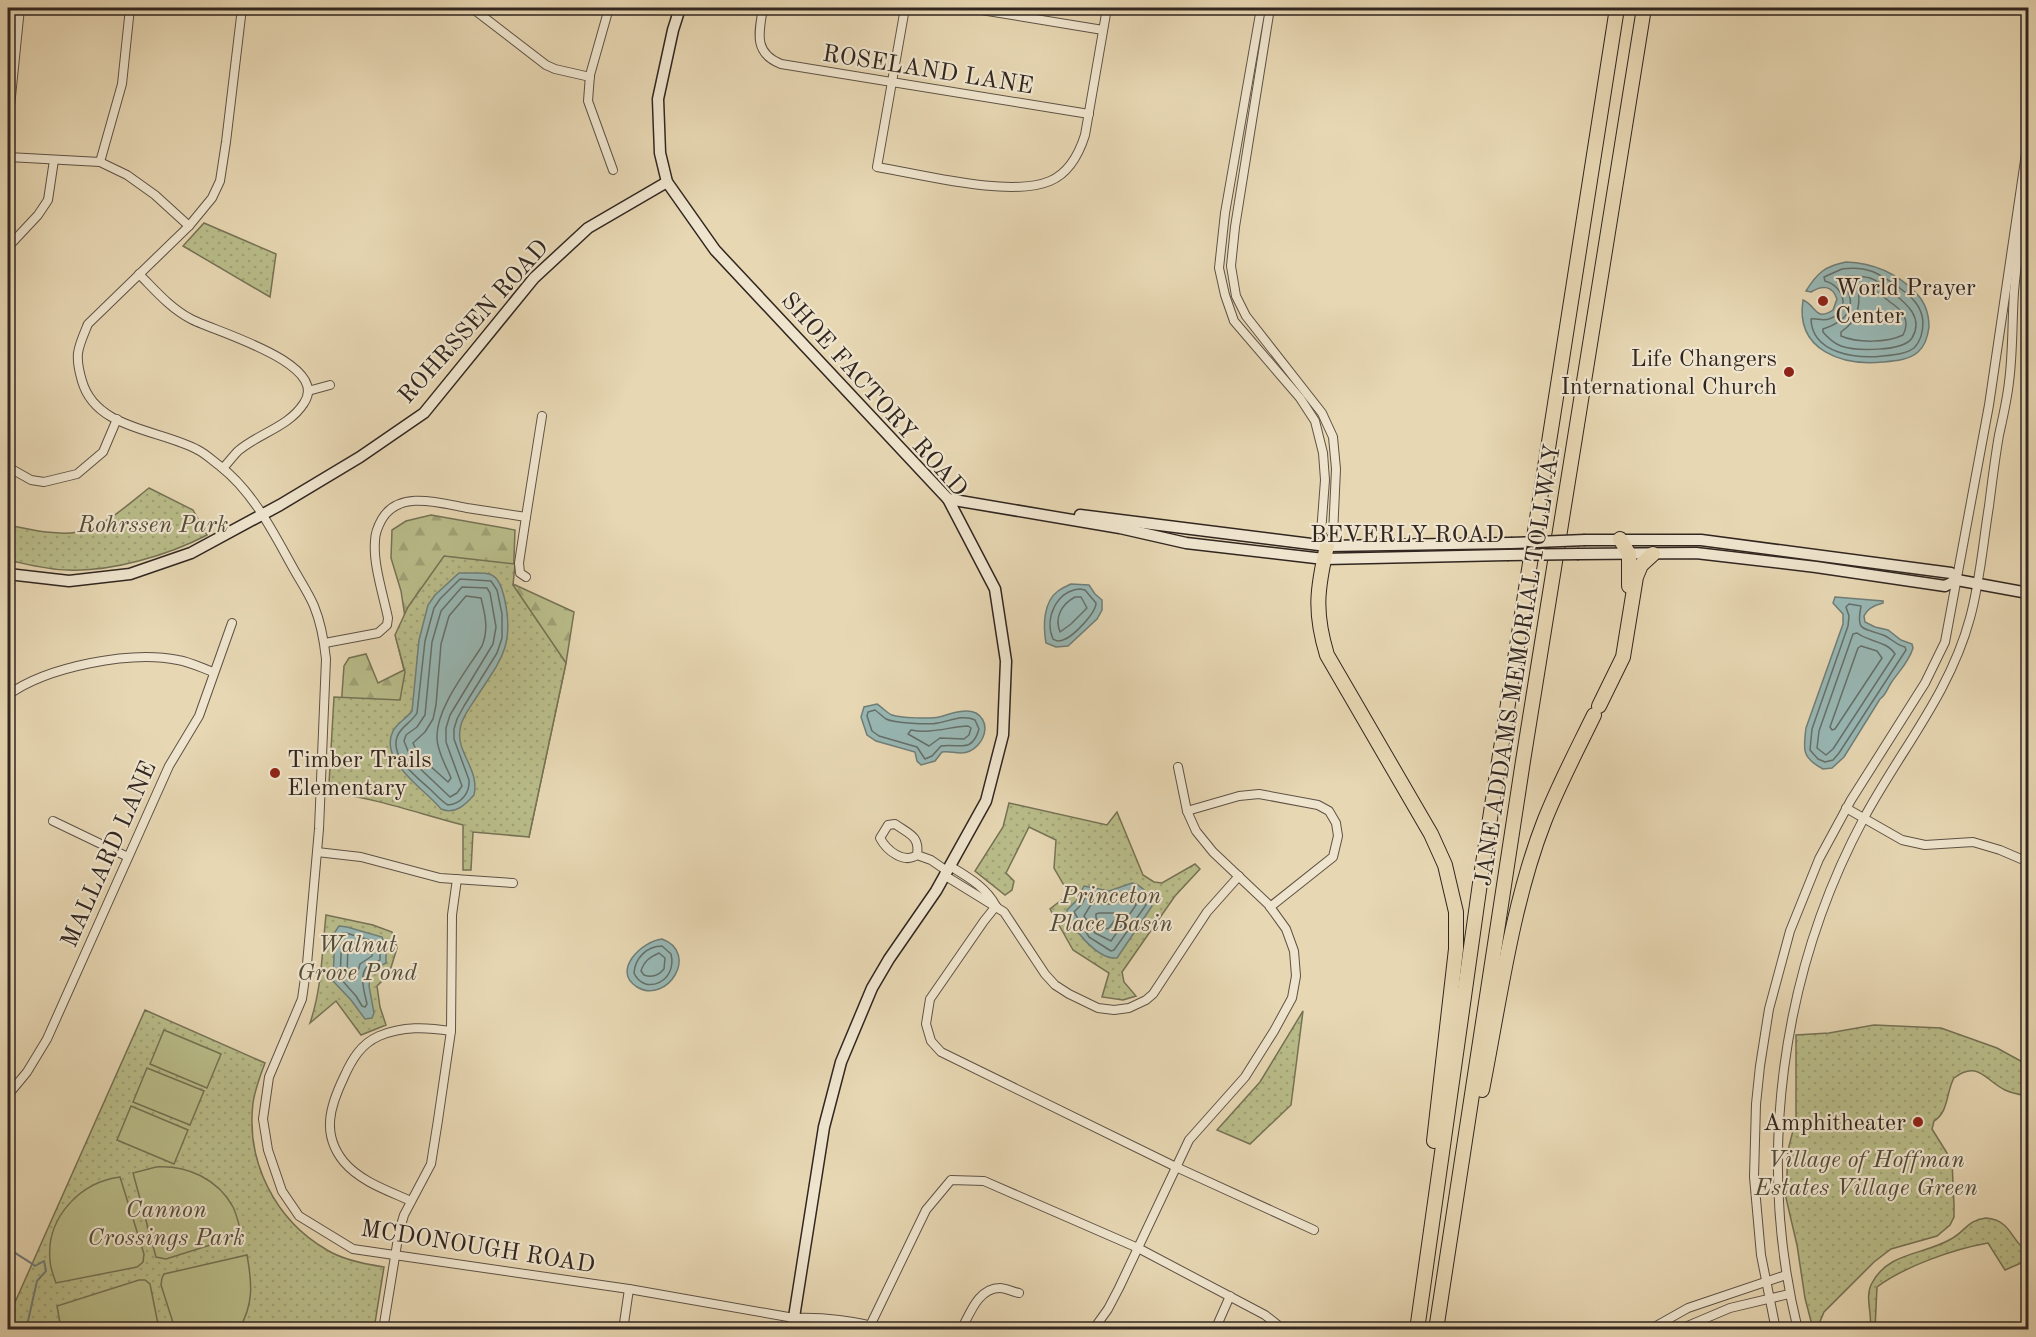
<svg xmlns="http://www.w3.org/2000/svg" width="2036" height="1337" font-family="'Old Standard TT',serif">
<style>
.forest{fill:url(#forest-firs);stroke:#757255;stroke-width:1.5}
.park{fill:url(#park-dots);stroke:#757255;stroke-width:1.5}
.pitch{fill:#b9bd8a;stroke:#757255;stroke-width:1.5}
.water{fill:#98b8b5;stroke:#6f7e79;stroke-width:1.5}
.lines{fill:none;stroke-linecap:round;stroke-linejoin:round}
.shore{stroke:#646f6a;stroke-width:1.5}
.stream{stroke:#6f7e79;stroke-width:2}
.street-casing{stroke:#5e5245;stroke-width:10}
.secondary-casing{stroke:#312620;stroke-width:13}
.highway-casing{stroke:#312620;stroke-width:16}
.street{stroke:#efe5ce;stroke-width:8}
.secondary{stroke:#efe5ce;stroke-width:10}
.highway{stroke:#e7d7b3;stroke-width:14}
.secondary-bridge-casing{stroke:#312620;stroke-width:13;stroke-linecap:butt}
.secondary-bridge{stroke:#efe5ce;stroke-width:10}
.poi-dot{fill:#8f2418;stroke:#efe5ce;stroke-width:2}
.labels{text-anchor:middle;stroke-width:4.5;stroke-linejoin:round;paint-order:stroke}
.street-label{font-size:24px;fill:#312620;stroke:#efe5ce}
.poi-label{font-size:24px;fill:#312620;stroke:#efe5ce;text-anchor:start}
.park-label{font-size:24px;font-style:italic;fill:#534c3a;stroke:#efe5ce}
</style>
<defs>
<pattern id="forest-firs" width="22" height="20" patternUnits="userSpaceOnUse" patternTransform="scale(1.5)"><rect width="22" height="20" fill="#b9bd8a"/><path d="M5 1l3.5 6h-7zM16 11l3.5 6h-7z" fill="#a0a277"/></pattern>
<pattern id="park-dots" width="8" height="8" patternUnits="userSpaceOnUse" patternTransform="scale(1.5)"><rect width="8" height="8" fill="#b9bd8a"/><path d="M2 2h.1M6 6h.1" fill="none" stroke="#a0a277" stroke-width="1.8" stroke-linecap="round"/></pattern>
</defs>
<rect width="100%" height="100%" fill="#e7d7b3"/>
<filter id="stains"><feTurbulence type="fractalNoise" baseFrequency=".00333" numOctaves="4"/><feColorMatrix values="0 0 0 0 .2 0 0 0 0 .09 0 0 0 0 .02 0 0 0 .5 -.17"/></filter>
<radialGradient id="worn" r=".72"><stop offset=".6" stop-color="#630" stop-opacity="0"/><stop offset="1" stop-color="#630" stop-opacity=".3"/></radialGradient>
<polygon class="forest" points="431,515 515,530 513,584 574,612 566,663 529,837 341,708 344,666 349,658 366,654 378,683 404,670 396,638 406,624 401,591 391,558 392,530 406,521"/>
<g class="park">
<polygon points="204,223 276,254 270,297 183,246"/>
<path d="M149,488L193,510L207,535C169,555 111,572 68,570C47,570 27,564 8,560V525C30,529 55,536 78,532C102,529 130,503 149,488Z"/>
<path d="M444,556L515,564L513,585L566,663L529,837L473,832L471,870H463V825C420,814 379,799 334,793V785L329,784L334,697L400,700L405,672L395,635L408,607Z"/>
<polygon points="1009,803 1107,825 1117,812 1143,875 1154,882 1162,883 1195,864 1200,869 1175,896 1122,972 1124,982 1136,996 1123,1000 1102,997 1109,973 1073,950 1050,909 1069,894 1054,868 1056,840 1029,827 1006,873 1014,881 1012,890 1005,895 975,871 1003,827"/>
<path d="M326,915L373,925L392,932L397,948L389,974L377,986L380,1007L386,1025L361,1035L336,1001L310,1023C322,988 322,951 326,915Z"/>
<path d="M145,1010L265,1063C260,1076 255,1089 253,1103C246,1162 275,1220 327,1250C343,1260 364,1264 384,1267L374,1329L8,1330V1318Z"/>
<polygon points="1303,1011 1291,1105 1250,1144 1217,1130 1260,1082"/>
<path d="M1874,1025L1941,1028L1997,1048L2028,1065V1096C2021,1095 2012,1093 2005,1090C1985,1080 1978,1060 1954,1078C1946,1092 1949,1112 1934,1121L1932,1129L1952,1161L1954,1205V1217L1950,1225L1937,1236L1891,1249L1874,1262L1824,1312L1817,1329H1813L1805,1298L1797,1245L1786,1198L1788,1150L1796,1119V1035L1829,1033Z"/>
<path d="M1986,1218C2012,1220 2011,1242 2028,1252V1260L2005,1270L1988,1243C1954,1249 1905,1266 1877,1287L1875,1329H1870C1873,1315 1864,1297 1872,1283C1888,1252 1924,1255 1951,1239C1966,1231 1967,1220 1986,1218Z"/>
</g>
<g class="pitch">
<polygon points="164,1030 221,1054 207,1088 150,1064"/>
<polygon points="147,1068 204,1091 190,1125 133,1102"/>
<polygon points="131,1106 188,1130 174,1164 117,1140"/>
<path d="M156,1167C187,1165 218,1179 233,1207C237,1215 239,1226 242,1235L166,1259L156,1257L133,1173Z"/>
<path d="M120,1177L144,1254L143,1262L137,1267L56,1283C53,1275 50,1267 50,1260C46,1218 80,1182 120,1177Z"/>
<path d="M247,1255C252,1283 254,1304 239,1329H175L161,1285L162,1278L164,1274Z"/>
<polygon points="139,1280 145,1280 150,1284 159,1329 61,1329 57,1306"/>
</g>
<g class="water">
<path d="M1846,262C1873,263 1897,273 1916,293C1925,302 1929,314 1929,327C1928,335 1925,346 1918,352C1909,360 1895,361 1883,362C1843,366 1795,351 1803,300C1816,305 1815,322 1833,310L1837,299C1832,285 1822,285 1811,292L1806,291C1817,273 1825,266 1846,262Z"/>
<path d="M459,573C489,574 498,567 505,601C515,649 498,663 474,701C468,710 461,720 460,730C456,752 480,770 474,795C465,805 455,815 441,809C426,790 378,761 393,731C397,723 406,719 412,711L419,640L428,605L435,595Z"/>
<path d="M1071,584L1089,585L1095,594L1102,600V610L1097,619L1068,646L1056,647L1046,643C1043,626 1043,602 1058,591C1062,588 1067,586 1071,584Z"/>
<path d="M1835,597L1883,601V603C1875,605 1867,609 1864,616L1865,622L1875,627L1888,630L1901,640L1912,644L1913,648C1909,662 1899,671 1891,683C1887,689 1886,695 1880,699L1844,757L1832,768L1823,769C1802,758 1803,750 1806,728L1843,624V614L1833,603Z"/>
<path d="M877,704C882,707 887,713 892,715C900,718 931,719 939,717C950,714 965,708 976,713C981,716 985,722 985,729C984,741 974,753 961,753C954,753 949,751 942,752L935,761L921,765L917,761L915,752L876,741L867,735L861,717L864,707Z"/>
<path d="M1132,883C1142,885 1151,896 1152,906L1117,958C1098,960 1069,927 1067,910L1077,900L1084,886L1109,891Z"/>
<polygon points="339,926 347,927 382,937 386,947 386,963 371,971 369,986 374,1013 372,1018 365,1019 351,1000 333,981 335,932"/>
<path d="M662,939C700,953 667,1005 637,987C611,971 642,941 662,939Z"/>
</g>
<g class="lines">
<g class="shore">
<path d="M1842,269C1869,265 1881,275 1901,289C1913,298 1922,307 1923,322C1923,331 1921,341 1914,348C1906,354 1893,355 1883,356C1857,359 1812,354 1811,319C1816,318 1822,321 1829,319C1852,311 1844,286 1825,281L1824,277Z"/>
<path d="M1847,276C1854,276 1863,276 1870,278C1879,281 1886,287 1893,293C1907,304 1924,318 1912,338C1903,352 1855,351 1841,346C1833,343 1828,338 1823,332V329C1850,320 1859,304 1841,279L1843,277Z"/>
<path d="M1860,286C1873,287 1880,294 1890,302C1902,310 1911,320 1903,335C1887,343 1857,343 1841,336V332C1857,321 1861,307 1858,288Z"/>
<path d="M460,579L491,581L497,590L502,614V638L497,653L464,706L457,719L454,729V739L469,780C470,793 461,804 448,805C442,802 436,795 431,790C418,778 390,758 397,737C400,727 412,722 417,713L425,641L434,608L440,599Z"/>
<polygon points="462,587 487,588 490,593 496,627 493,644 450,715 446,728 446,742 462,786 457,793 450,797 412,761 404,741 406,735 417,727 425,715 432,642 441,611"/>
<path d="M1080,589L1085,590L1096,603C1096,613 1073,637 1063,640C1058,642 1057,641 1053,639C1044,619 1056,591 1080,589Z"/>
<path d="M466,596L481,598C485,614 489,629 482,646C467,670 436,708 437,738C437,751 446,766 451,778L448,782L419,756L413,743L425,732L433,719L436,705L441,644L449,616Z"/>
<path d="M1075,597H1081L1087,608L1071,624L1060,632C1054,617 1062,604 1075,597Z"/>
<path d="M1849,604L1861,606C1856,632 1862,627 1883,635C1891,638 1896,645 1905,647L1906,650L1839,753L1833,760L1825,762L1818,759L1810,750L1812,729L1848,626L1849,616L1846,607Z"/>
<path d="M1857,633C1869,642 1887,641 1895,654L1833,749L1826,755L1817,748L1819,731L1853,634Z"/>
<polygon points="1861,646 1877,651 1882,658 1835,729 1832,730 1830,727 1858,648"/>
<path d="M875,710C879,713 882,716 886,719C894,723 929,725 938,723C950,721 963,714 975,720L979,729C972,754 959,743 941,746L932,756L925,759L917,747L879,736L872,731L867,716L868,712Z"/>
<path d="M968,726L971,728L969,735L964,739L940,738L929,746L908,734L911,730C931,734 948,727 968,726Z"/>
<polygon points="1132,890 1138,891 1146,905 1114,950 1111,951 1089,937 1074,912 1082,904 1087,894 1109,897"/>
<polygon points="1131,898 1134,899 1136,905 1111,941 1095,933 1084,916 1092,903 1111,904"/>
<path d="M1099,913H1115L1117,917L1109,928L1106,929C1101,927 1095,920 1096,914Z"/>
<path d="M342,933H346L376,942L380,948V960C376,963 369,964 366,968C359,977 365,994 367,1004L365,1007L362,1006L356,996L340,978Z"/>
<polygon points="352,942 371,948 373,950 372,956 360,964 356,979 354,981 347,975 348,945"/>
<path d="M662,946L671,954C678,982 644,996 634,973C635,958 647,946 662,946Z"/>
<path d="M659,953L665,958L664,969C659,975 652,978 644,975L641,971C644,961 650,957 659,953Z"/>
</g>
<path class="stream" d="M8,1247C16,1255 26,1259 35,1266L44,1261L46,1271L37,1281L26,1330"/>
<g class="street-casing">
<g id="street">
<path d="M242,8L226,142L220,181L212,198L189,226L88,324C78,348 74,354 82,381C96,430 160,429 198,450C206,454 213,461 220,466C253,492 272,530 292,566C299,579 308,592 314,606C321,623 324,640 326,659L319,829L307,964L302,999L269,1077L263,1119L268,1150L282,1191L299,1216L353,1249L629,1289L794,1318C819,1317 860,1320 884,1330"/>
<polyline points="472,8 546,65 555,69 590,77"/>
<polyline points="609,8 590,75 588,101 613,170"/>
<path d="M763,8C759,32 753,53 781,64L1089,114"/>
<path d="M905,8L877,167C921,174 1010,198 1050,181C1069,173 1079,154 1085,135L1107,8"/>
<polyline points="969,8 1103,30"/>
<polyline points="1261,8 1225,213 1219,268 1225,295 1234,321 1300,398 1315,421 1323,453 1325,480 1321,533 1327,546"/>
<polyline points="1270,8 1235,227 1231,266 1236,296 1246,316 1322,413 1333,437 1336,469 1333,535 1327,546"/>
<polyline points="8,126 20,8"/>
<polyline points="8,157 100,162 127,175 155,195 189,226"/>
<polyline points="100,162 122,84 130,8"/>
<polyline points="8,247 38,215 48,200 54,160"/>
<path d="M139,274C155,290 170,308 191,319C213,331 331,363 304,403C289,427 259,433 238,451C233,456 228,463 223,468"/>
<polyline points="308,391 330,385"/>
<polyline points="8,467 31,480 44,482 77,474 103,452 117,419"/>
<polyline points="526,577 520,573 519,563 526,517"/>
<path d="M325,643L378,633L387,625L388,618C383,594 373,564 375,541C375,533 378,526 382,519C399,490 440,503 467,508C487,511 506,514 526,517L542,416"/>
<path d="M8,695C46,667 131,650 178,660C190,662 202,668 213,672"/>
<polyline points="1846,808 1902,840 1925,845 1973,842 2000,850 2028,862"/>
<polyline points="1187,811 1239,796 1259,794 1318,805 1329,811 1336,823 1338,836 1333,857 1270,907"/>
<polyline points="53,821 128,857"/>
<polyline points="317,852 361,857 440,878 513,883"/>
<path d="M917,855C920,836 909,834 895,824L888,825L880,838C887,851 904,864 917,855L931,860L947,871"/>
<path d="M950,866C968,877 986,887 996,906"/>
<polyline points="944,875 1004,912 1045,974 1055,985 1069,994 1098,1008 1114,1010 1129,1008 1146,1000 1153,994 1207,912 1239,876"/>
<polyline points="996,906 984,921 930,999 926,1024 931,1041 941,1052 1176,1167 1314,1230"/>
<polyline points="8,1095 27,1072 47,1039 169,766 199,716 232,623"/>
<path d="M411,1201C389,1191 361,1182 344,1162C321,1134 330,1106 344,1077C352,1059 361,1044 379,1036C403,1026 426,1027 451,1031"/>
<polyline points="383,1330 399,1232 404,1215 431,1164 438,1120 451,1031 452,915 457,879"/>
<polyline points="623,1330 629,1289"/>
<polyline points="868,1330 926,1210 951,1180 984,1181 1138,1248 1265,1315 1284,1330"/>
<path d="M961,1330C970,1314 978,1288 1000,1288C1005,1288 1013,1292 1019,1293"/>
<polyline points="1093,1330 1108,1309 1119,1288 1189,1140 1245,1077 1274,1031 1292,998 1296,976 1294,951 1286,929 1268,904 1213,852 1196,831 1187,811 1178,767"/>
<polyline points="1215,1330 1230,1296"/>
<polyline points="1649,1330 1688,1308 1786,1275"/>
<polyline points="1678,1330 1730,1308 1789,1294"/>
<polyline points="1776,1330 1761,1255 1754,1177 1756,1104 1760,1066 1769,1009 1790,931 1819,859 1851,800 1925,683 1945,642 1989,405 2028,140"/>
<path d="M1798,1330C1756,1159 1781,973 1864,818C1900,751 1950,693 1970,618C1980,582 1983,543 1989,506C1992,482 1995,458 1999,435C2003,417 2007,400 2009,382C2013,352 2012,322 2014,292C2017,256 2023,221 2028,185"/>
</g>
</g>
<g class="secondary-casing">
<g id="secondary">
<polyline points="680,8 673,30 658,99 660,153 667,182 715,250 948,499 995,589 1006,661 1003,735 986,801 936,891 889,959 872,988 841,1062 824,1127 792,1330"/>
<polyline points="948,499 1120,528 1186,543 1324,559 1507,555"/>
<polyline points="1080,515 1327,546 1511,543"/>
<polyline points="1585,540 1701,540 1951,573 1957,580 2028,593"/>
<polyline points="1579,554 1696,553 1816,567 1945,586 1957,580"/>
<polyline points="8,574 69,581 130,574 191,553 280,505 360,457 424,413 534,278 588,228 667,182"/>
</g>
</g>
<g class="highway-casing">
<g id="highway">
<polyline points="1620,539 1629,554 1629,586"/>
<path d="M1327,546C1317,589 1314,612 1327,655L1431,834L1445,865L1456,912V949L1434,1141"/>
<polyline points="1599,706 1623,657 1636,577 1641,565 1653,554"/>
<path d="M1482,1090C1499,1004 1512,904 1544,822C1558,786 1577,750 1594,715"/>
<polyline points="1417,1330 1481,876 1617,8"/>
<polyline points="1436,1330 1523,761 1644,8"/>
</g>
</g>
<use href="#street" class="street"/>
<use href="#secondary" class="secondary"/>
<use href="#highway" class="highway"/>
<g class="secondary-bridge-casing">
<g id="secondary-bridge">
<polyline points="1511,543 1585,540"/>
<polyline points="1507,555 1579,554"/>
</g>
</g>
<use href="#secondary-bridge" class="secondary-bridge"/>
</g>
<g class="poi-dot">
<circle cx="1823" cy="301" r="6"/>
<circle cx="1789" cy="372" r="6"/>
<circle cx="275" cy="773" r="6"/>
<circle cx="1918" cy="1122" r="6"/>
</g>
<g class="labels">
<g class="street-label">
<text transform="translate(928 69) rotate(9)" y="8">ROSELAND LANE</text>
<text transform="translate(473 321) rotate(-48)" y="8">ROHRSSEN ROAD</text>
<text transform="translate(875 394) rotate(48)" y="8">SHOE FACTORY ROAD</text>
<text x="1407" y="542">BEVERLY ROAD</text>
<text transform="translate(1517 665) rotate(-81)" y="8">JANE ADDAMS MEMORIAL TOLLWAY</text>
<text transform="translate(108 854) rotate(-66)" y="8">MALLARD LANE</text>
<text transform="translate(478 1246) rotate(9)" y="8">MCDONOUGH ROAD</text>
</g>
<g class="poi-label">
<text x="1835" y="295">World Prayer<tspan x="1835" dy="28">Center</tspan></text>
<text x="1777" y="366" text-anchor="end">Life Changers<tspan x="1777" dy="28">International Church</tspan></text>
<text x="287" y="767">Timber Trails<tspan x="287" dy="28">Elementary</tspan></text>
<text x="1906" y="1130" text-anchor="end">Amphitheater</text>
</g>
<g class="park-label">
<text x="153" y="532">Rohrssen Park</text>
<text x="1111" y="903">Princeton<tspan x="1111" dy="28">Place Basin</tspan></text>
<text x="357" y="952">Walnut<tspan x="357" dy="28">Grove Pond</tspan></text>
<text x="1866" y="1167">Village of Hoffman<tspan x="1866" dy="28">Estates Village Green</tspan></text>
<text x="166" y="1217">Cannon<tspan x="166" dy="28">Crossings Park</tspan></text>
</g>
</g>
<rect width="2036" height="1337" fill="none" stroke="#e7d7b3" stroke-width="30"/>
<rect x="9" y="9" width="2018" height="1319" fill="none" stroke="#312620" stroke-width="3"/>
<rect x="15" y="15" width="2006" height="1307" fill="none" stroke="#312620" stroke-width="1.5"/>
<rect width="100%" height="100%" filter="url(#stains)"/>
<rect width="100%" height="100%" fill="url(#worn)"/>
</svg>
